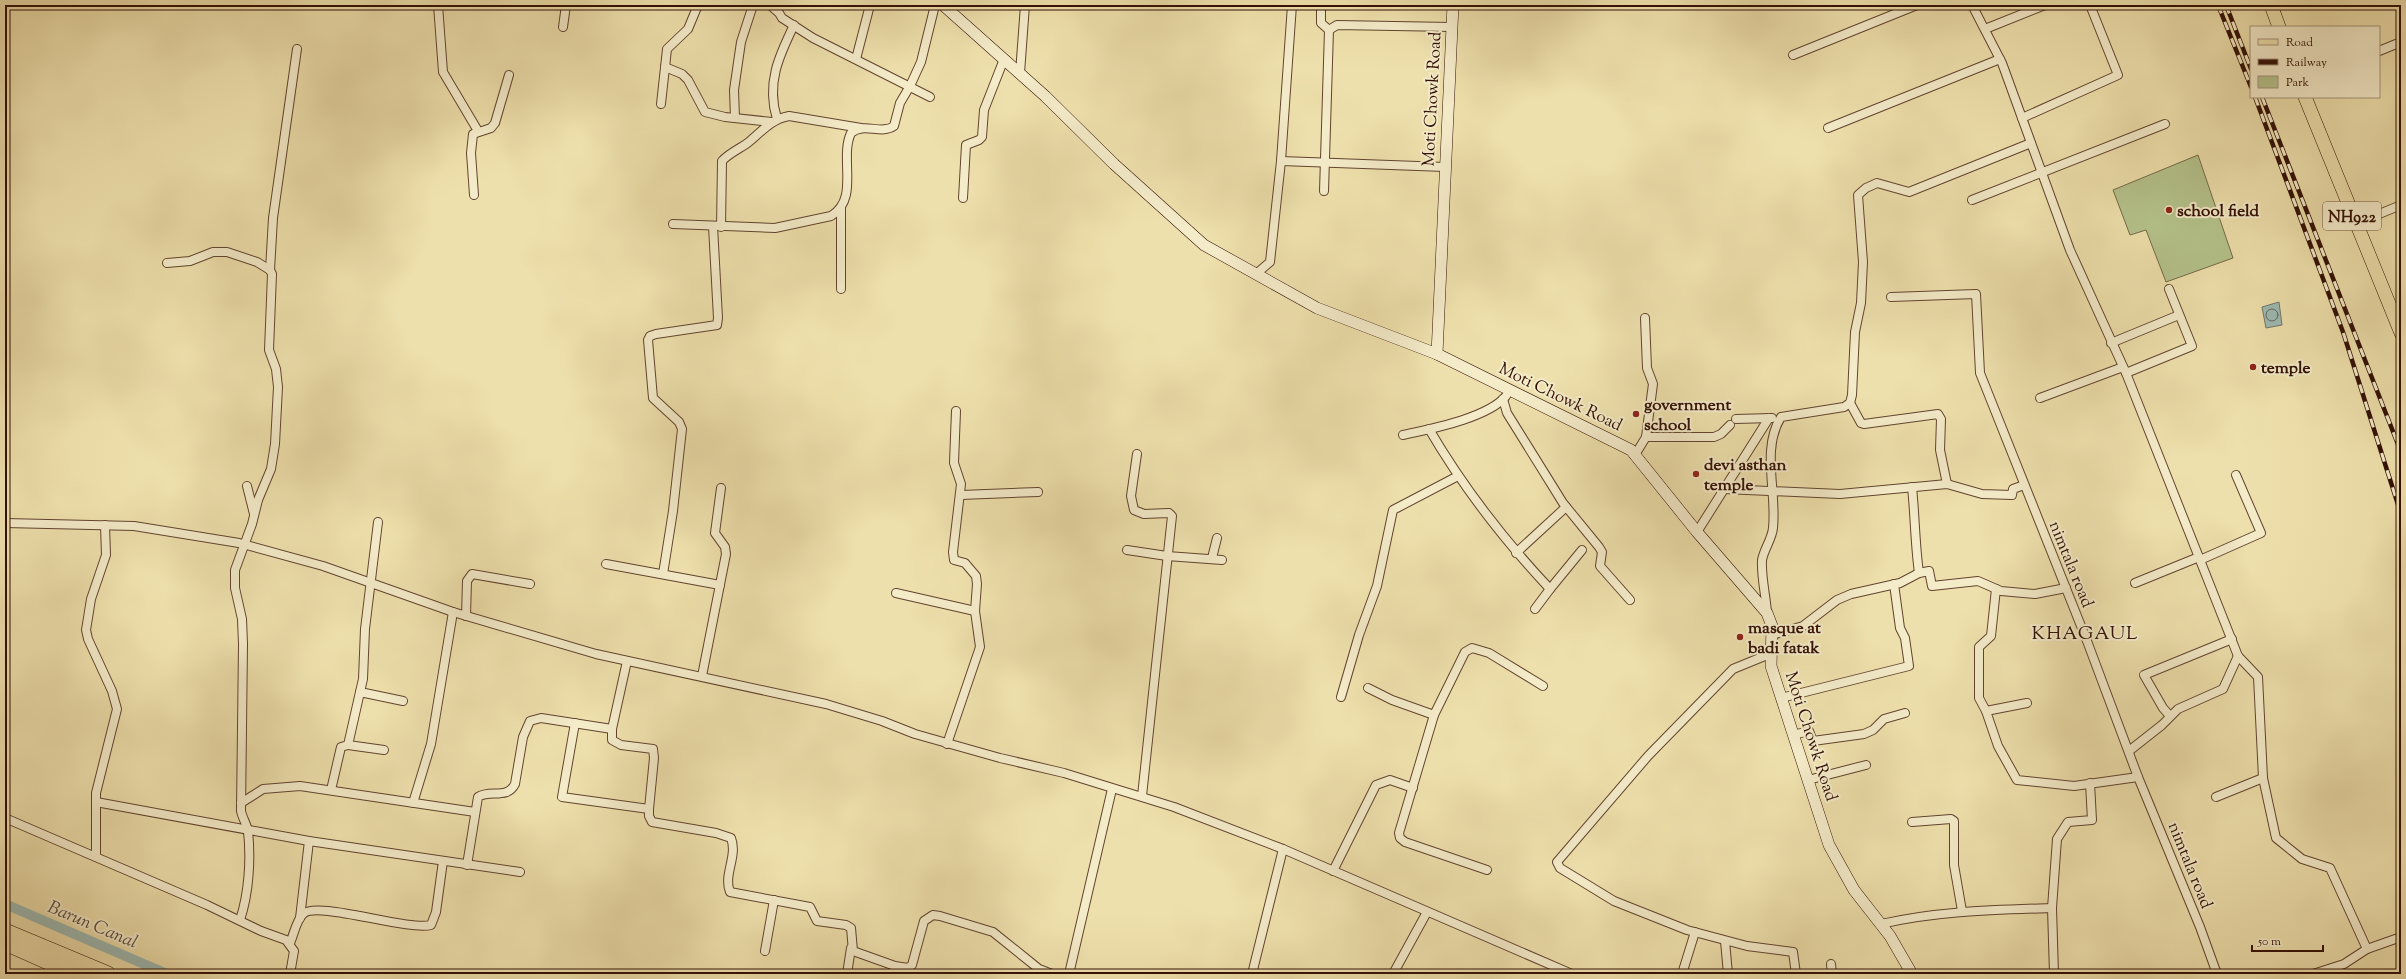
<svg xmlns="http://www.w3.org/2000/svg" width="2406" height="979" font-family="'Sorts Mill Goudy',serif">
<style>
.green{fill:#b5c38c;stroke:#746a48}
.water{fill:#9dbbb4;stroke:#72776e}
.lines{fill:none;stroke-linecap:round;stroke-linejoin:round}
.shore{stroke:#68665c;stroke-width:1}
.canal{stroke:#9dbbb4;stroke-width:10}
.street-casing{stroke:#61442f;stroke-width:10}
.secondary-casing{stroke:#321005;stroke-width:12}
.primary-casing{stroke:#321005;stroke-width:14}
.highway-casing{stroke:#321005;stroke-width:16}
.street{stroke:#f4ebc9;stroke-width:8}
.secondary{stroke:#f4ebc9;stroke-width:11}
.primary{stroke:#eee0ac;stroke-width:13}
.highway{stroke:#eee0ac;stroke-width:15}
.rail-casing{stroke:#321005;stroke-width:4.5}
.rail{stroke:#f4ebc9;stroke-width:3;stroke-dasharray:9;stroke-linecap:butt}
.poi-dot{fill:#8f2418;stroke:#f4ebc9;stroke-width:1.5}
.labels{text-anchor:middle;stroke-width:4;stroke-linejoin:round;paint-order:stroke}
.shield{fill:#f4ebc9;stroke:#6c5240;stroke-width:1}
.shield-label{font-size:16px;font-weight:bold;fill:#321005}
.street-label{font-size:17px;fill:#321005;stroke:#f4ebc9}
.poi-label{font-size:17px;font-weight:bold;fill:#321005;stroke:#f4ebc9;text-anchor:start}
.water-label{font-size:18px;font-style:italic;fill:#574c42;stroke:#f4ebc9}
.quarter-label{font-size:19px;letter-spacing:1px;fill:#321005;stroke:#f4ebc9}
</style>
<rect width="100%" height="100%" fill="#eee0ac"/>
<filter id="stains"><feTurbulence type="fractalNoise" baseFrequency=".005" numOctaves="4"/><feColorMatrix values="0 0 0 0 .2 0 0 0 0 .09 0 0 0 0 .02 0 0 0 .5 -.17"/></filter>
<radialGradient id="worn" r=".72"><stop offset=".6" stop-color="#630" stop-opacity="0"/><stop offset="1" stop-color="#630" stop-opacity=".3"/></radialGradient>
<polygon class="green" points="2198,155 2233,258 2166,282 2146,230 2130,235 2113,190"/>
<polygon class="water" points="2279,302 2282,325 2266,328 2262,307"/>
<g class="lines">
<circle class="shore" cx="2272" cy="315" r="6"/>
<polyline class="canal" points="5,904 167,974"/>
<g class="street-casing">
<g id="street">
<polyline points="438,5 443,72 478,131"/>
<polyline points="770,5 779,13 782,18 813,38 930,97"/>
<polyline points="1321,5 1321,23 1329,30"/>
<polyline points="1972,5 2002,63 2070,250 2126,373 2238,656 2258,677 2263,778 2216,797"/>
<polyline points="563,27 566,5"/>
<polyline points="1985,29 2045,5"/>
<polyline points="2379,51 2401,42"/>
<polyline points="1793,55 1917,5"/>
<polyline points="856,59 870,5"/>
<polyline points="665,67 682,74 688,80 705,112 725,117 772,122"/>
<polyline points="1020,73 1025,5"/>
<polyline points="661,104 667,49 688,29 698,5"/>
<polyline points="735,118 734,90 741,42 753,5"/>
<polyline points="2022,118 2118,75 2090,5"/>
<path d="M777,119C766,83 779,56 794,25"/>
<polyline points="1828,128 2000,59"/>
<polyline points="1281,161 1292,5"/>
<polyline points="1324,191 1329,30 1337,25 1452,27"/>
<polyline points="474,195 471,153 473,134 491,128 495,123 509,75"/>
<polyline points="963,198 966,145 979,140 982,137 984,110 1004,59"/>
<polyline points="1972,200 2165,124"/>
<polyline points="841,208 841,289"/>
<path d="M673,224L775,228L831,216C860,199 839,158 851,133C864,122 881,135 894,126L900,103L910,86L921,62L935,5"/>
<polyline points="2355,224 2401,205"/>
<path d="M721,227L722,161C730,152 742,148 750,141C763,130 772,119 789,116L861,128"/>
<path d="M167,263L190,261L213,252H227L257,262L270,270L272,274L269,350L276,369L278,387L275,444L271,469L258,500L252,524L235,570V588L242,619L243,644L241,811C242,817 247,825 248,831C251,859 249,893 240,920"/>
<polyline points="270,270 273,218 297,49"/>
<polyline points="1256,274 1270,262 1281,161 1445,167"/>
<polyline points="1891,297 1976,294 1980,373 2087,641 2138,777 2200,927 2217,974"/>
<polyline points="2111,343 2179,315"/>
<polyline points="2126,373 2192,346 2169,289"/>
<polyline points="2040,398 2123,367"/>
<polyline points="1503,399 1507,413 1563,503 1599,547 1602,552 1600,566 1630,600"/>
<polyline points="1850,403 1861,423 1864,424 1938,414 1941,419 1940,450 1947,484"/>
<polyline points="1736,419 1772,418"/>
<path d="M1429,429C1463,487 1504,540 1550,589L1582,550"/>
<path d="M1403,435C1430,429 1488,418 1506,396"/>
<polyline points="1646,437 1714,437 1721,434 1730,425"/>
<polyline points="1137,454 1131,496 1134,510 1144,514 1169,513 1172,516 1142,796"/>
<polyline points="1635,455 1646,437 1653,384 1647,368 1645,318"/>
<polyline points="247,486 254,514"/>
<path d="M1912,487C1915,516 1915,544 1919,573"/>
<polyline points="1724,489 1840,494 1947,484 1982,494 2012,495 2013,489 2024,485"/>
<polyline points="961,495 1038,492"/>
<polyline points="5,523 134,526 239,543 323,566 453,612 596,654 826,704 882,721 915,734 1000,758 1064,773 1174,807 1283,849 1572,974"/>
<polyline points="1697,532 1769,418"/>
<polyline points="1127,550 1167,556 1222,560"/>
<polyline points="1516,553 1566,507"/>
<polyline points="1212,558 1217,538"/>
<polyline points="2200,560 2261,533 2236,475"/>
<polyline points="606,564 720,585"/>
<polyline points="663,574 673,511 682,429 679,422 653,398 648,340 650,336 656,334 717,325 718,318 713,226"/>
<polyline points="2135,583 2199,557"/>
<polyline points="1996,589 1991,636 1979,647 1979,698 1986,711 2027,703"/>
<polyline points="896,593 975,611"/>
<polyline points="1535,609 1550,589"/>
<path d="M1767,613C1766,596 1761,577 1762,560C1764,549 1772,539 1773,528C1777,491 1761,449 1781,417L1844,407L1850,403L1852,395L1855,332L1861,303L1863,262L1858,195L1866,188L1877,183L1909,192L2031,143"/>
<polyline points="466,616 467,581 472,574 530,584"/>
<polyline points="1772,635 1803,626 1837,600 1851,594 1900,583 1919,573 1929,571 1932,586 1978,581 2001,591 2035,594 2066,588"/>
<polyline points="1772,653 1733,669 1648,756 1557,862 1560,868 1614,901 1687,930 1747,946 1793,952 1796,974"/>
<path d="M627,661L612,729V740L621,745L653,749L654,758L649,809V816L652,822L716,833L731,838C738,856 723,875 730,892L810,907L817,921L846,925L851,928L853,951L895,966L908,968L912,965L924,921L933,915L940,916L993,932L1039,969L1052,974"/>
<polyline points="702,676 726,554 725,547 715,533 721,488"/>
<polyline points="1368,688 1392,700 1434,715 1465,652 1472,648 1489,653 1543,686"/>
<polyline points="360,692 363,679 365,629 378,522"/>
<polyline points="1341,697 1359,635 1377,586 1393,510 1458,476"/>
<polyline points="1781,698 1909,666 1905,638 1900,628 1894,584"/>
<polyline points="1986,711 1998,746 2017,780 2074,786 2138,777"/>
<polyline points="1434,715 1399,833 1400,838 1405,842 1487,870"/>
<polyline points="2170,716 2163,708 2144,675 2232,639"/>
<polyline points="575,723 562,797 649,809"/>
<polyline points="1793,735 1809,731 1813,741 1864,734 1873,730 1884,719 1905,713"/>
<polyline points="947,744 980,647 975,611 977,584 976,576 965,563 954,560 953,552 961,484 954,463 956,411"/>
<polyline points="348,745 384,750"/>
<polyline points="2129,751 2162,725 2178,709 2223,689 2238,656"/>
<polyline points="2263,778 2276,838 2302,859 2330,868 2367,949 2401,937"/>
<polyline points="1808,780 1866,765"/>
<polyline points="331,790 341,747 348,745 360,692 403,701"/>
<polyline points="96,802 309,841 520,872"/>
<polyline points="241,803 263,789 300,786 475,812"/>
<polyline points="413,803 431,744 453,612"/>
<polyline points="5,818 207,905 261,931 286,940 294,951 290,974"/>
<polyline points="1912,822 1951,819 1954,821 1954,865 1962,911"/>
<polyline points="96,857 96,793 117,709 112,691 88,639 86,630 91,599 106,555 105,525"/>
<path d="M467,865L478,797C490,789 507,800 515,784L523,737L530,721L541,718L612,729"/>
<polyline points="1333,871 1376,785 1390,780 1413,788"/>
<polyline points="300,918 309,841"/>
<path d="M1881,924C1937,911 1994,910 2052,908"/>
<polyline points="1725,941 1728,974"/>
<path d="M290,943C294,934 296,921 303,914C316,900 406,931 431,925L436,912L443,861"/>
<polyline points="765,951 774,900"/>
<polyline points="1831,964 1832,974"/>
<polyline points="847,974 851,948"/>
<polyline points="1069,974 1112,789"/>
<polyline points="1252,974 1283,849"/>
<polyline points="1393,974 1427,912"/>
<polyline points="1682,974 1695,932"/>
<polyline points="2054,974 2052,908 2057,839 2068,822 2092,820 2090,783"/>
<polyline points="2313,974 2344,964 2367,949"/>
</g>
</g>
<g class="secondary-casing">
<g id="secondary">
<polyline points="943,5 1045,96 1114,164 1204,245 1317,308 1437,354"/>
<polyline points="1453,5 1437,354 1631,450 1697,532 1767,613 1772,626 1771,666 1829,845 1854,890 1890,936 1912,974"/>
</g>
</g>
<g class="primary-casing">
<g id="primary">
<polyline points="2271,5 2279,27"/>
<polyline points="2305,97 2401,333"/>
</g>
</g>
<g class="highway-casing">
<g id="highway">
<polyline points="5,931 108,974"/>
<polyline points="5,943 75,974"/>
</g>
</g>
<use href="#street" class="street"/>
<use href="#secondary" class="secondary"/>
<use href="#primary" class="primary"/>
<use href="#highway" class="highway"/>
<g class="rail-casing">
<g id="rail">
<polyline points="2218,5 2251,87"/>
<polyline points="2226,5 2251,69"/>
<polyline points="2255,97 2343,332 2401,514"/>
<polyline points="2262,97 2401,452"/>
</g>
</g>
<use href="#rail" class="rail"/>
</g>
<g class="poi-dot">
<circle cx="2169" cy="210" r="4"/>
<circle cx="2253" cy="367" r="4"/>
<circle cx="1636" cy="414" r="4"/>
<circle cx="1696" cy="474" r="4"/>
<circle cx="1740" cy="637" r="4"/>
</g>
<g class="labels">
<rect class="shield" x="2323" y="202" width="58" height="28" rx="3"/>
<g class="shield-label">
<text x="2352" y="222">NH922</text>
</g>
<g class="street-label">
<text transform="translate(1431 99) rotate(-87)" y="6">Moti Chowk Road</text>
<text transform="translate(1561 396) rotate(26)" y="6">Moti Chowk Road</text>
<text transform="translate(2072 564) rotate(68)" y="6">nimtala road</text>
<text transform="translate(1812 736) rotate(72)" y="6">Moti Chowk Road</text>
<text transform="translate(2191 865) rotate(68)" y="6">nimtala road</text>
</g>
<g class="poi-label">
<text x="2177" y="216">school field</text>
<text x="2261" y="373">temple</text>
<text x="1644" y="410">government<tspan x="1644" dy="20">school</tspan></text>
<text x="1704" y="470">devi asthan<tspan x="1704" dy="20">temple</tspan></text>
<text x="1748" y="633">masque at<tspan x="1748" dy="20">badi fatak</tspan></text>
</g>
<g class="water-label">
<text transform="translate(93 924) rotate(23)" y="6">Barun Canal</text>
</g>
<g class="quarter-label">
<text x="2085" y="639">KHAGAUL</text>
</g>
</g>
<rect width="2406" height="979" fill="none" stroke="#eee0ac" stroke-width="20"/>
<rect x="6" y="6" width="2394" height="967" fill="none" stroke="#321005" stroke-width="2"/>
<rect x="10" y="10" width="2386" height="959" fill="none" stroke="#321005"/>
<rect x="2250" y="26" width="130" height="72" fill="#f4ebc9" stroke="#a6937b"/>
<rect x="2258" y="39" width="20" height="6" fill="#eee0ac" stroke="#a6937b"/>
<text x="2286" y="46" font-size="12" fill="#321005">Road</text>
<rect x="2258" y="59" width="20" height="6" fill="#321005" stroke="#a6937b"/>
<text x="2286" y="66" font-size="12" fill="#321005">Railway</text>
<rect x="2258" y="76" width="20" height="12" fill="#b5c38c" stroke="#a6937b"/>
<text x="2286" y="86" font-size="12" fill="#321005">Park</text>
<path d="M2252 945v6h71v-6" fill="none" stroke="#321005" stroke-width="2"/>
<text x="2258" y="945" font-size="12" fill="#321005" stroke="#f4ebc9" stroke-width="3" paint-order="stroke">50 m</text>
<rect width="100%" height="100%" filter="url(#stains)"/>
<rect width="100%" height="100%" fill="url(#worn)"/>
</svg>
